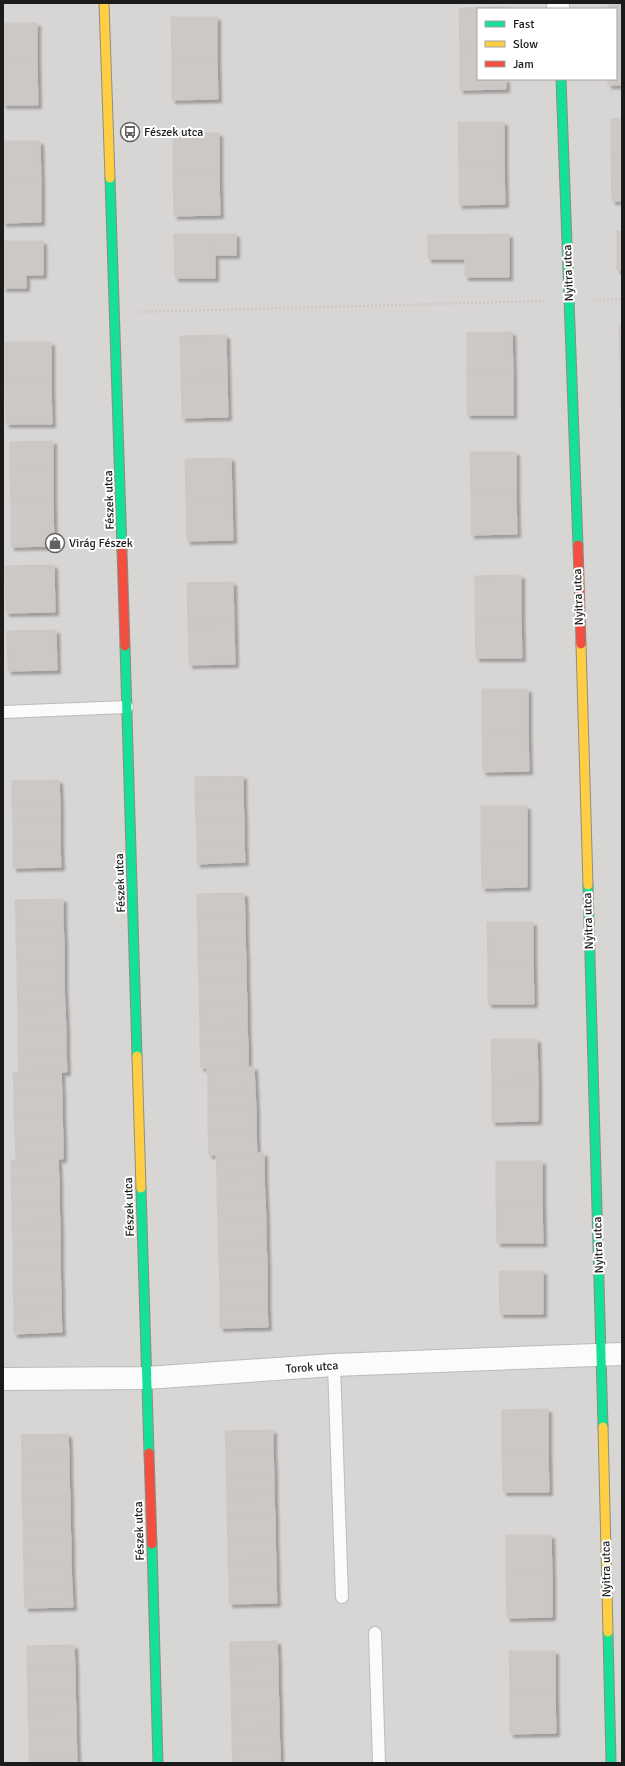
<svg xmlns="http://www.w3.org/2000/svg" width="625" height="1766" font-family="Signika,sans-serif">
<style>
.residential{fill:#d8d6d5;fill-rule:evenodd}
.building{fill:#ccc8c6;stroke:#ccc7c5;filter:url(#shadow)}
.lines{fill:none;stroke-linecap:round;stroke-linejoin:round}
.lane-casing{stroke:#bcbbba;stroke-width:14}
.street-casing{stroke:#bcbbba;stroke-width:24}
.fast-casing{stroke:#908d7e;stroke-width:11}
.slow-casing{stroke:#908d7e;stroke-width:11}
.jam-casing{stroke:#908d7e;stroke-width:11}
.path{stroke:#d3c6c7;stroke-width:2.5;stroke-dasharray:2 2;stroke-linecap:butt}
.lane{stroke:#fcfbfb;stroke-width:12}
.street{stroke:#fcfbfb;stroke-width:22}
.fast{stroke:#16e098;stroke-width:9}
.slow{stroke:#ffcf43;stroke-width:9}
.jam{stroke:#f24e42;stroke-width:9}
.labels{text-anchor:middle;stroke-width:4;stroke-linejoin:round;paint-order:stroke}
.poi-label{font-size:12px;fill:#1b1b1b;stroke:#fff;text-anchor:start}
.street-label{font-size:12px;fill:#1b1b1b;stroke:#fff}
</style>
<defs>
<filter id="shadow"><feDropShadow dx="3.5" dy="3.5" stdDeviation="1" flood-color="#0004"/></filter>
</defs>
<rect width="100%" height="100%" fill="#e9e6e3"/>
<path class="residential" d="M3,3H622V1763H3ZM478,9H616V79H478Z"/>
<g class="building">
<polygon points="608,3 622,3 622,44 616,44 616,9 608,9"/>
<polygon points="505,7 505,9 478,9 478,48 460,49 459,8"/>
<polygon points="171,17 217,17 217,58 172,59"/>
<rect x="3" y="23" width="34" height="41"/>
<polygon points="616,44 622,44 622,85 608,85 608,79 616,79"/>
<polygon points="478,48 478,79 506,79 506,89 460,90 460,49"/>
<polygon points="217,58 218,99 172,100 172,59"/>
<polygon points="3,64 37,64 38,105 3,105"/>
<polygon points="622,118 622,160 611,160 611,119"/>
<polygon points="458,122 504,122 504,163 459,164"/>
<polygon points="173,133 219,133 219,174 173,175"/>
<polygon points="3,141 40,141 41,182 3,182"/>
<polygon points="611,160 622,160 622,201 612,201"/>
<polygon points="504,163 505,204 459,205 459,164"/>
<polygon points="219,174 220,215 174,216 173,175"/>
<polygon points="3,182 41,182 41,222 3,223"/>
<rect x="617" y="231" width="5" height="39"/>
<polygon points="174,234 215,234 215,278 175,278"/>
<rect x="215" y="234" width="21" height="21"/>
<polygon points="509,234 509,277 465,277 465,259 428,259 428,235"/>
<polygon points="3,241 43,241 43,275 26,275 26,288 3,288"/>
<polygon points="619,326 622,326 622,367 620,367"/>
<polygon points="512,332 513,374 467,374 467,333"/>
<polygon points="226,335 227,376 181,377 180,336"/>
<polygon points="5,342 51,342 51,382 5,383"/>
<rect x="620" y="367" width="2" height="41"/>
<rect x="467" y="374" width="46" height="41"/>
<polygon points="227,376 228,417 182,418 181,377"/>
<polygon points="51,382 52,424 6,424 5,383"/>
<polygon points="53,441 53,472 10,472 10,442"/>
<polygon points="470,452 516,452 516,493 471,493"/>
<polygon points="231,458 232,499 186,500 185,459"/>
<polygon points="10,472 53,472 53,503 11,503"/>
<polygon points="471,493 516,493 517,534 471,535"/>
<polygon points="232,499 233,540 187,541 186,500"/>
<polygon points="11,503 53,503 54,546 11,547"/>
<polygon points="54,565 55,612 6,613 5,566"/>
<polygon points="521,575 521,617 475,617 475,576"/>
<polygon points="233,582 234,623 188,624 187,583"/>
<polygon points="475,617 521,617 522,658 476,658"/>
<polygon points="234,623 235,664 189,665 188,624"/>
<polygon points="56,630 57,670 8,671 7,631"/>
<polygon points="482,689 528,689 528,730 482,731"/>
<polygon points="528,730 529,771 483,772 482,731"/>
<polygon points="243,776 243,797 195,798 195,777"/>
<polygon points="59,780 60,802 12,803 12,781"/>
<polygon points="243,797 244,819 196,820 195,798"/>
<polygon points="60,802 60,824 13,824 12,803"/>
<rect x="481" y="806" width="46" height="41"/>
<polygon points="244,819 244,841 197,841 196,820"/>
<polygon points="13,824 60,824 60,845 13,846"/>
<polygon points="197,841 244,841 245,862 197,864"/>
<polygon points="60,845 61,867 13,868 13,846"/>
<polygon points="481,847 527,847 527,887 482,888"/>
<polygon points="244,893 245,915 197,916 197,894"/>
<polygon points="63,899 63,921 16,922 15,900"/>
<polygon points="245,915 245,937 198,938 197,916"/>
<polygon points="63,921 64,942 16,943 16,922"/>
<polygon points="487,922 533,922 533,962 488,963"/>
<polygon points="245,937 246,958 198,959 198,938"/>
<polygon points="64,942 64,964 17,965 16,943"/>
<polygon points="246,958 246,980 199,981 198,959"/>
<polygon points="533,962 534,1004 488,1004 488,963"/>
<polygon points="64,964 64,985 17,987 17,965"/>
<polygon points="246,980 247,1002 199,1003 199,981"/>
<polygon points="64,985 65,1007 18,1008 17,987"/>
<polygon points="247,1002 247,1024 200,1025 199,1003"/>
<polygon points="65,1007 66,1029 18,1030 18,1008"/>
<polygon points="247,1024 248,1045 200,1046 200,1025"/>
<polygon points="66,1029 66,1050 18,1052 18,1030"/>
<polygon points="491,1039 537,1039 538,1080 492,1081"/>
<polygon points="248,1045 248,1067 201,1068 200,1046"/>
<polygon points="66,1050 67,1072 19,1073 18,1052"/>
<polygon points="254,1067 255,1088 208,1090 207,1068"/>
<polygon points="61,1072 62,1094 14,1094 13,1073"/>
<polygon points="538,1080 538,1121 492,1122 492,1081"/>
<polygon points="255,1088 256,1110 208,1111 208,1090"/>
<polygon points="14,1094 62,1094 62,1115 14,1116"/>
<polygon points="256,1110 256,1132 208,1133 208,1111"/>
<polygon points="62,1115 63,1137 15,1138 14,1116"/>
<polygon points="256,1132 257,1154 209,1155 208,1133"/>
<polygon points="63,1137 63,1159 16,1160 15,1138"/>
<polygon points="264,1153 264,1175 217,1176 216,1155"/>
<polygon points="58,1159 59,1181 11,1182 11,1160"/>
<rect x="496" y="1161" width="46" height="41"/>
<polygon points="264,1175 265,1197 217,1198 217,1176"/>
<polygon points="59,1181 59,1203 12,1203 11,1182"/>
<polygon points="265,1197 266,1219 218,1220 217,1198"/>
<polygon points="496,1202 542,1202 543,1243 497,1243"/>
<polygon points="12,1203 59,1203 60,1224 12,1225"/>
<polygon points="266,1219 266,1240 218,1242 218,1220"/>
<polygon points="60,1224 60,1246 13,1247 12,1225"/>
<polygon points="266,1240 267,1262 219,1263 218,1242"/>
<polygon points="60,1246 60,1267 13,1269 13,1247"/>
<polygon points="267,1262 267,1283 220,1285 219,1263"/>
<polygon points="60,1267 61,1289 13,1290 13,1269"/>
<polygon points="499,1271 543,1271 543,1314 500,1314"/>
<polygon points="267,1283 267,1305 220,1306 220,1285"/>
<polygon points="61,1289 61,1311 14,1312 13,1290"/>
<polygon points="267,1305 268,1327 220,1328 220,1306"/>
<polygon points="61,1311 62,1332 14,1334 14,1312"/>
<polygon points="548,1409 548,1450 502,1451 502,1410"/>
<polygon points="273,1430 273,1451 226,1452 225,1431"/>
<polygon points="68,1434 69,1455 22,1457 21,1435"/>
<polygon points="548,1450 549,1492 503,1492 502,1451"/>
<polygon points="273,1451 274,1473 226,1474 226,1452"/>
<polygon points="69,1455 69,1477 22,1478 22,1457"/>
<polygon points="274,1473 274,1495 227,1496 226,1474"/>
<polygon points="69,1477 70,1499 22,1500 22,1478"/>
<polygon points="274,1495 275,1517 227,1518 227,1496"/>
<polygon points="70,1499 70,1521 23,1522 22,1500"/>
<polygon points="275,1517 275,1538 228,1539 227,1518"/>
<polygon points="70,1521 71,1542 23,1543 23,1522"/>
<polygon points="506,1535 551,1535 552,1576 506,1576"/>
<polygon points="275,1538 276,1560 228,1561 228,1539"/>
<polygon points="71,1542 71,1564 24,1565 23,1543"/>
<polygon points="276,1560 276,1581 229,1582 228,1561"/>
<polygon points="71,1564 72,1586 24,1587 24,1565"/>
<polygon points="506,1576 552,1576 552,1617 507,1618"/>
<polygon points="276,1581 277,1603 229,1604 229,1582"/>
<polygon points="72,1586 73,1607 25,1608 24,1587"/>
<polygon points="277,1641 278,1663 230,1664 230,1642"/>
<polygon points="74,1645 75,1667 27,1668 27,1646"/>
<polygon points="509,1651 555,1651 555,1692 510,1693"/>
<polygon points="278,1663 278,1685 231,1685 230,1664"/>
<polygon points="75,1667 75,1689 28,1690 27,1668"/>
<polygon points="231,1685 278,1685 279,1706 231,1707"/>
<polygon points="75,1689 76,1711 28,1712 28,1690"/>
<polygon points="555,1692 556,1733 510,1734 510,1693"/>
<polygon points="279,1706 279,1728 232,1729 231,1707"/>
<polygon points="76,1711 76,1732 29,1733 28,1712"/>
<polygon points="279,1728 280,1749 232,1750 232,1729"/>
<polygon points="76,1732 77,1754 29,1755 29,1733"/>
<polygon points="280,1749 280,1763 233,1763 232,1750"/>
<polygon points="77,1754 77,1763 29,1763 29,1755"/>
</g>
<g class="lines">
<g class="lane-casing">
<g id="lane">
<polyline points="3,712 127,707"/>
<polyline points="334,1365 342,1597"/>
<polyline points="375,1633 379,1763"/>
</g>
</g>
<g class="street-casing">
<g id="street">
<polyline points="558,3 558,9"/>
<polyline points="3,1379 146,1378 334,1365 622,1354"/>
</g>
</g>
<g class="fast-casing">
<g id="fast">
<polyline points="561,79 578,545"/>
<polyline points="110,178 122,550"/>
<polyline points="125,646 137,1056"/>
<polyline points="588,885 603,1427"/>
<polyline points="141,1188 149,1453"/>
<polyline points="152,1544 158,1763"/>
<polyline points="608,1632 611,1763"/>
</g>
</g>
<g class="slow-casing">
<g id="slow">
<polyline points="104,3 110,178"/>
<polyline points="581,644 588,885"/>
<polyline points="137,1056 141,1188"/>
<polyline points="603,1427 608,1632"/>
</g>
</g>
<g class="jam-casing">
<g id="jam">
<polyline points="578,545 581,644"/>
<polyline points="122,550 125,646"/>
<polyline points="149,1453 152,1544"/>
</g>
</g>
<g class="path">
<polyline points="595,300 622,299"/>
<polyline points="139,312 544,301"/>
</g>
<use href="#lane" class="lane"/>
<use href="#street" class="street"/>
<use href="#fast" class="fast"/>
<use href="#slow" class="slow"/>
<use href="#jam" class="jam"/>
</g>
<defs>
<g id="bus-ring" transform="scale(1)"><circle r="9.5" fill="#fff" stroke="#636261" stroke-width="1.5"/><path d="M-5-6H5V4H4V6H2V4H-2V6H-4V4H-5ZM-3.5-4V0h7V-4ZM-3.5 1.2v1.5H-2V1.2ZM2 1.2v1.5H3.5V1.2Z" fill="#636261"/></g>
<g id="shop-ring" transform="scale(1)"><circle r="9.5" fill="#fff" stroke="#636261" stroke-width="1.5"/><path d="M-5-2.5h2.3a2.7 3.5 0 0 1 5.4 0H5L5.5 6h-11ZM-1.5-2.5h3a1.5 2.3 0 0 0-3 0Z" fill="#636261"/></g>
</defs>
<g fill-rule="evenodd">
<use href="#bus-ring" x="130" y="132"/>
<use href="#shop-ring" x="55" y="543"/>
</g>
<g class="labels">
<g class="poi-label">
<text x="144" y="136">Fészek utca</text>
<text x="69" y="547">Virág Fészek</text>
</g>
<g class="street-label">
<text transform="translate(568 273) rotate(-92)" y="4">Nyitra utca</text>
<text transform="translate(109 500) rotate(-92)" y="4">Fészek utca</text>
<text transform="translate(578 597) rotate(-92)" y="4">Nyitra utca</text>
<text transform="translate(120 883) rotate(-92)" y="4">Fészek utca</text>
<text transform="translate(588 921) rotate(-92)" y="4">Nyitra utca</text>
<text transform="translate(129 1207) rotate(-92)" y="4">Fészek utca</text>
<text transform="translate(598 1245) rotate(-92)" y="4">Nyitra utca</text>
<text transform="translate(312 1367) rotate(-4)" y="4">Torok utca</text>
<text transform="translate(139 1531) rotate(-92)" y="4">Fészek utca</text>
<text transform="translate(606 1569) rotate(-91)" y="4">Nyitra utca</text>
</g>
</g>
<rect width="625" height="1766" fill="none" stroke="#1b1b1b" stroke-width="8"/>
<rect x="477" y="8" width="140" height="72" fill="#ffffff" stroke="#a4a4a4"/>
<rect x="485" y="21" width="20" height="6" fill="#16e098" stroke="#a4a4a4"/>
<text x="513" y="28" font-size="12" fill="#1b1b1b">Fast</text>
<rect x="485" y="41" width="20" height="6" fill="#ffcf43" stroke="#a4a4a4"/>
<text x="513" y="48" font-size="12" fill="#1b1b1b">Slow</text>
<rect x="485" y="61" width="20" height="6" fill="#f24e42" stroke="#a4a4a4"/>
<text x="513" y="68" font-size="12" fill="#1b1b1b">Jam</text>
</svg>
